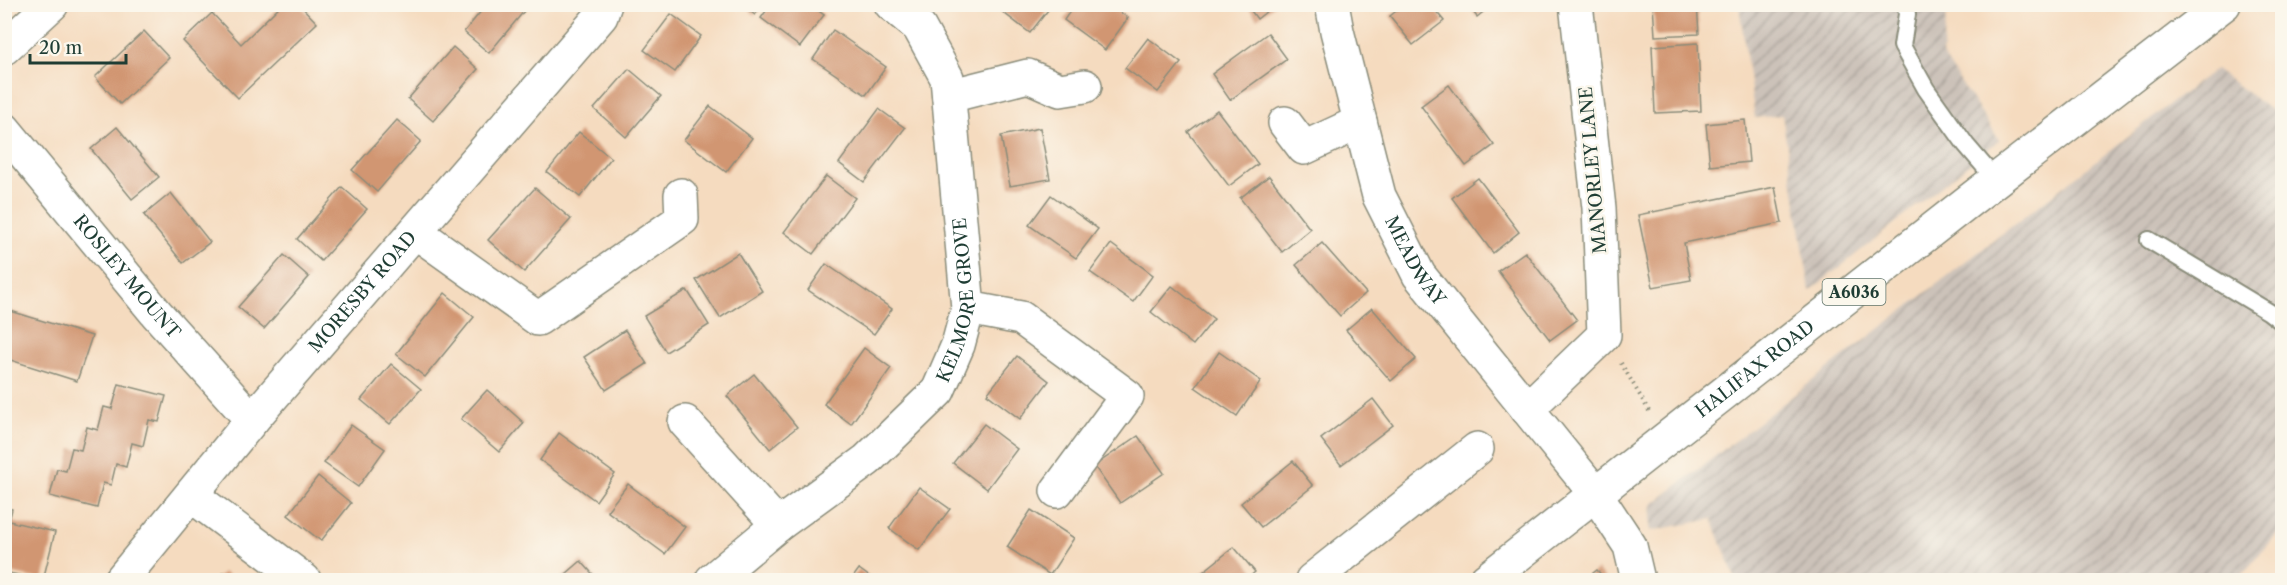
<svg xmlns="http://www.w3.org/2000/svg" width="2287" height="585" font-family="'Libre Caslon Text',serif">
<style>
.industrial{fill:url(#industrial-furrows)}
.building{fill:#d19672}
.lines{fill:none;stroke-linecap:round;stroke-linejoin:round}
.lane-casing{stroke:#8a8c7a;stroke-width:20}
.street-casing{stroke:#8a8c7a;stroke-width:36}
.highway-casing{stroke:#8a8c7a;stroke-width:36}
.path{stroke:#8a8c7a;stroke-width:4;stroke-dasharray:1.5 4.5;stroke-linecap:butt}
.lane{stroke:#fff;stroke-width:16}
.street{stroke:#fff;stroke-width:33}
.highway{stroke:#fff;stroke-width:33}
.labels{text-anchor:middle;stroke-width:5;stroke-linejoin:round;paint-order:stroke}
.shield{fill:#fbf7ec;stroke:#61756b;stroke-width:1.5}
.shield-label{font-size:16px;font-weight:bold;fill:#1f3d34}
.street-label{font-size:18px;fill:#1f3d34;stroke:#fbf7ec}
</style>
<defs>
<pattern id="industrial-furrows" width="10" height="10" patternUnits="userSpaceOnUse" patternTransform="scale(1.5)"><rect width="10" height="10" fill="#ccc2b9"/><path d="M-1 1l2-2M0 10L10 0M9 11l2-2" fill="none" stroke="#a59f97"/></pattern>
</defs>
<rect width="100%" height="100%" fill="#fbf7ec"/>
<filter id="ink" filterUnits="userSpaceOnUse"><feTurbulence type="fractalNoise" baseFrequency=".0167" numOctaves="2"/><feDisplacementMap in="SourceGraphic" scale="12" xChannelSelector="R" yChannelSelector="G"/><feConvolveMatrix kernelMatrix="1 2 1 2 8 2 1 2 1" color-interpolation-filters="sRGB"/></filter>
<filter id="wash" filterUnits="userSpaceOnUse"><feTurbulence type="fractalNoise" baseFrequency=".008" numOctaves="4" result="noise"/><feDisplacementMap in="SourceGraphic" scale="24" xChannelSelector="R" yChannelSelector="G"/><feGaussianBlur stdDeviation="1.35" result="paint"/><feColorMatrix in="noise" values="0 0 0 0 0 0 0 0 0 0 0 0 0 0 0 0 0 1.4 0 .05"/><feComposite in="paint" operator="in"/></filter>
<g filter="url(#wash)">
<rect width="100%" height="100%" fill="#f5dbbf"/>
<g class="industrial">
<polygon points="1739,5 1948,5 1942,54 1999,140 1810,291 1782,115 1755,118"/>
<polygon points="2215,69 2282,118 2282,529 2237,580 1736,580 1712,519 1650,531 1652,505"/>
</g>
<g id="blocks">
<g class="building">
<polygon points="282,4 299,4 317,23 238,98 183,41 212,13 241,44"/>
<polygon points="487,4 530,4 489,53 464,32"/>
<polygon points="741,4 763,4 755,15"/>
<polygon points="771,4 809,4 824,15 800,47 761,18"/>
<polygon points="992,4 1041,4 1048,10 1030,33"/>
<polygon points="1075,4 1109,4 1128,18 1105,50 1064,20"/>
<polygon points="1246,4 1276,4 1257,19"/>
<polygon points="1405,4 1430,4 1444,21 1413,45 1390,16"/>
<polygon points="1467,4 1493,4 1477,17"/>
<polygon points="1653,4 1697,4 1699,34 1655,36"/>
<polygon points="671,14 701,36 675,72 644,50"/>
<polygon points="833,30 886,67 866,95 813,59"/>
<polygon points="144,31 169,58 120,104 95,77"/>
<polygon points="1268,33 1287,59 1230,100 1212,74"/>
<polygon points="1148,38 1181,63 1158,92 1125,68"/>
<polygon points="1698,43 1701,111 1655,113 1652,46"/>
<polygon points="453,47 478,69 433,121 408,99"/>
<polygon points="629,69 661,96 626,137 594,109"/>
<polygon points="1449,85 1494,145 1466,166 1421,106"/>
<polygon points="710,106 752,138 726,172 684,140"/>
<polygon points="879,109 905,128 864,182 839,163"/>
<polygon points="1217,110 1258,164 1229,186 1188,132"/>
<polygon points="397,120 421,141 377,192 352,170"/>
<polygon points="1745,120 1749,162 1710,166 1706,124"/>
<polygon points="117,127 159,177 132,199 91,149"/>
<polygon points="1040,128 1050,179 1010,186 1001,136"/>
<polygon points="579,132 611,158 580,197 547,172"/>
<polygon points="826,176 855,198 813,254 784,232"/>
<polygon points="1269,176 1310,229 1282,252 1240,198"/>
<polygon points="1478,178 1519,232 1493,253 1452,198"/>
<polygon points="342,187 367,209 321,261 297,239"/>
<polygon points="1775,187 1782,223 1684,243 1691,280 1653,287 1638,215"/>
<polygon points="535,188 571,219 524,272 488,240"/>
<polygon points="171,193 210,242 183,263 144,215"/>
<polygon points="1051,195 1098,229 1076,258 1029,225"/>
<polygon points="1322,243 1366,293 1340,316 1296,265"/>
<polygon points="1111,244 1153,275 1133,302 1090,272"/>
<polygon points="1525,252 1577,320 1550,340 1498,271"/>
<polygon points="738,253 762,291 720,318 696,280"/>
<polygon points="284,255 309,277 264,329 238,307"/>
<polygon points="826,264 892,309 874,334 808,290"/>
<polygon points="1172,286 1214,319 1193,345 1151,312"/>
<polygon points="687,290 709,325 666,352 644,316"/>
<polygon points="445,293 474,317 425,377 396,354"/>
<polygon points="1372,308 1416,359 1391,381 1346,330"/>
<polygon points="4,309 92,336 77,381 4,358"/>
<polygon points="625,330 647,364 606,390 584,357"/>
<polygon points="864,348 891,368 851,424 824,404"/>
<polygon points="1219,352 1261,381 1237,416 1195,387"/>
<polygon points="1017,356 1049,381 1020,419 987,394"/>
<polygon points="391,364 421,389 390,424 361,400"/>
<polygon points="754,374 797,427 770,449 727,396"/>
<polygon points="119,384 166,396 159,422 149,420 143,446 132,443 126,467 116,464 111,485 103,483 97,508 50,496 57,469 66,471 72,448 81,450 87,427 98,430 104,407 112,409"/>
<polygon points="487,390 524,423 499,452 461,419"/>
<polygon points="1373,399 1393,425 1341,465 1321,439"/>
<polygon points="984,424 1017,449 987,489 953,463"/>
<polygon points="351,425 385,449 358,487 324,463"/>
<polygon points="559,433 615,474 596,501 540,460"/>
<polygon points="1138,436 1164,473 1120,503 1094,466"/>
<polygon points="1293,461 1313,486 1261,527 1241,503"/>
<polygon points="318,476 351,503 321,541 288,515"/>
<polygon points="628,484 685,527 665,554 607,511"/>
<polygon points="919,487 950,509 919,550 889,528"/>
<polygon points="4,507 12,509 9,521 55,532 43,580 4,572"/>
<polygon points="1031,510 1074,538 1050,575 1007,547"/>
<polygon points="1234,547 1255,572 1246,580 1193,580"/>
<polygon points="581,561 598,580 559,580"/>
<polygon points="859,569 874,580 851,580"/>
<polygon points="1597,570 1606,580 1584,580"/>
<polygon points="223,572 235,580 216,580"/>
</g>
</g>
</g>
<g filter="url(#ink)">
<use href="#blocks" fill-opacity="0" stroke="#8a8c7a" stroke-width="1.5"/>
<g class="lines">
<g class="lane-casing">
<g id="lane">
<polyline points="1905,4 1907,14 1902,46 1926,89 1966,145 1996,180"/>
<polyline points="2149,240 2269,312 2282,322"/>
</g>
</g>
<g class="street-casing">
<g id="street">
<path id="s1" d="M1332,4L1337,31L1379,196L1419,275L1595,493L1630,546L1638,580"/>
<polyline points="4,48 52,4"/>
<polyline points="949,96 1028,76 1060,90 1085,86"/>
<polyline points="1285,123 1304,148 1360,122"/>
<path id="s2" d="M4,129L157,314L252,420"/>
<polyline points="416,232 538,319 682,219 681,195"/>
<polyline points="968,308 1021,318 1127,396 1057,491"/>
<polyline points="1527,409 1604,335 1599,208 1576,4"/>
<polyline points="685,422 778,525"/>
<polyline points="191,495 304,580"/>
<path id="s3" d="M121,580L252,420L601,16L605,4"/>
<path id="s4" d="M712,580L778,525L867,460L938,391L958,345L968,308L947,78L919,27L891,4"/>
<polyline points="1312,580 1477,449"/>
</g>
</g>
<g class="highway-casing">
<g id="highway">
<path id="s5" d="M1486,580L1970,200L2224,4"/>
</g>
</g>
<polyline class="path" points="1621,363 1649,411"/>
<use href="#lane" class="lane"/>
<use href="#street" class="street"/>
<use href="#highway" class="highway"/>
</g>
</g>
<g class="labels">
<rect class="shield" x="1822.5" y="279" width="63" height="26" rx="4.5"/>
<g class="shield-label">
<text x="1854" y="298">A6036</text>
</g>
<g class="street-label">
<text transform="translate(1593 170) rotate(-95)" y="6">MANORLEY LANE</text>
<text dy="6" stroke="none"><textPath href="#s1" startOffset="272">MEADWAY</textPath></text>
<text dy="6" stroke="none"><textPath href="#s2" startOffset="192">ROSLEY MOUNT</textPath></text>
<text dy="6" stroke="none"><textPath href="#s3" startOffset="376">MORESBY ROAD</textPath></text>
<text dy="6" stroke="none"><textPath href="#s4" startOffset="390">KELMORE GROVE</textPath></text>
<text dy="6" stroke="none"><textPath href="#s5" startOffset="342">HALIFAX ROAD</textPath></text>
</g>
</g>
<rect width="2287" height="585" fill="none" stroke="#fbf7ec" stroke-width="24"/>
<path d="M30 54v9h96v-9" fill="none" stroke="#1f3d34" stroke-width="3"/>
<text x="39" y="54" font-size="18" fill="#1f3d34" stroke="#fbf7ec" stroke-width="4.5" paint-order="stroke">20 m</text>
</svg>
